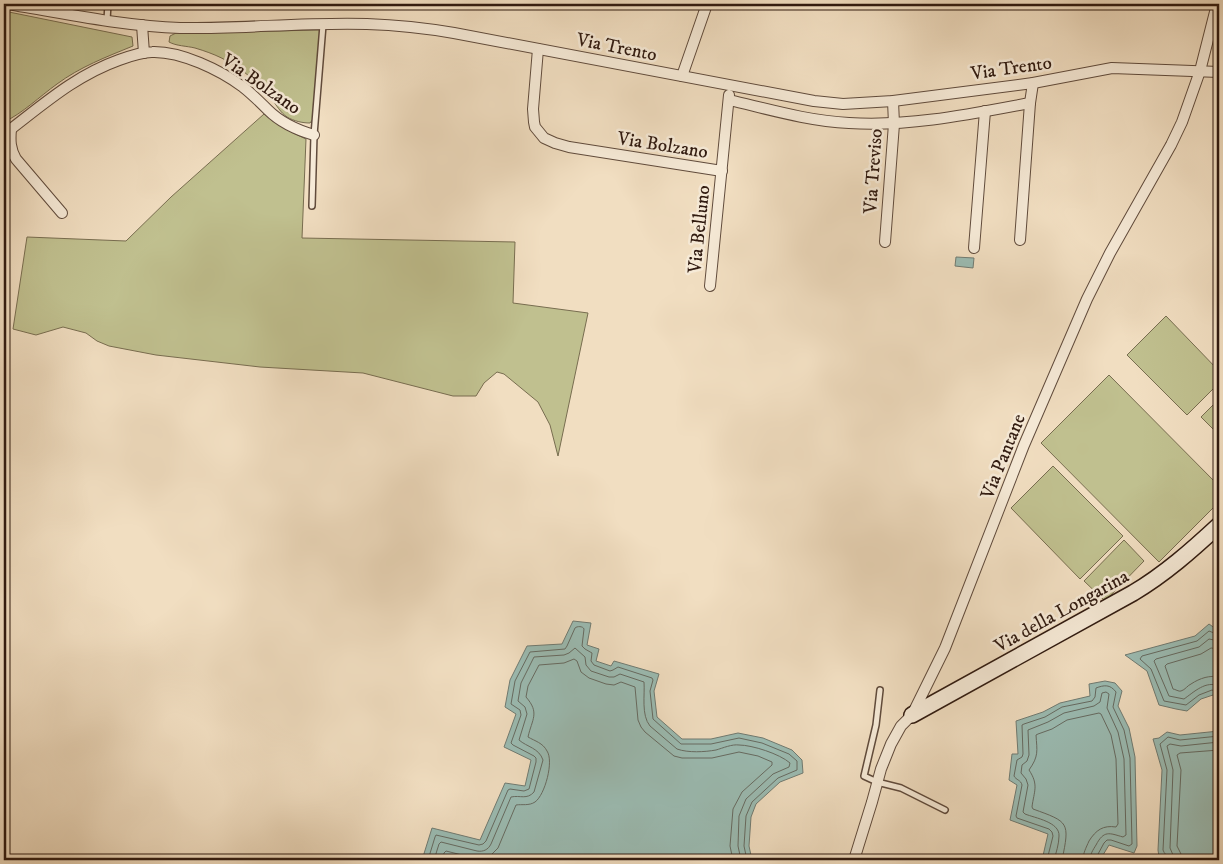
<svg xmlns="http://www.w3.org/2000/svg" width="1223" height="864" font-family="'IM FELL DW Pica',serif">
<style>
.green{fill:#c0c08f;stroke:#786d50}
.water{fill:#9bbcb3;stroke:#707b72}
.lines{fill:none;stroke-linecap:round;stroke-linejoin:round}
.shore{stroke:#666b62;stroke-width:1}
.lane-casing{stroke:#604b3c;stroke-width:8}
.street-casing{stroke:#604b3c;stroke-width:12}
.secondary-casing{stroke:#301a10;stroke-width:18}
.lane{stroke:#f6ead7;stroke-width:5}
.street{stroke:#f6ead7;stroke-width:10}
.secondary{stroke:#f6ead7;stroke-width:15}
.labels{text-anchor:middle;stroke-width:5;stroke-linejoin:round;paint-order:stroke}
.street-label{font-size:19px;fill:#301a10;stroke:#f6ead7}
</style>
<rect width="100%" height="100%" fill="#f1dec1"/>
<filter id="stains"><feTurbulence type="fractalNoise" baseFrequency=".004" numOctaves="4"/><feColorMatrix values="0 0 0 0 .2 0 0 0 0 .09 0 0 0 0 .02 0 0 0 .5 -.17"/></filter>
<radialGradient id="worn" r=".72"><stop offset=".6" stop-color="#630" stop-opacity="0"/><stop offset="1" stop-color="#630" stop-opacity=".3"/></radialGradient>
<g class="green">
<path d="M4,11L132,37L133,46C106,57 80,67 57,84C39,97 23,113 4,122Z"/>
<path d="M320,30L314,114L313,119L310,123C302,123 294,121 287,117C281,113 276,105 272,99C263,89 255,80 244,72C228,60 215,54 195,48C187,46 176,46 169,42L170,36L176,33Z"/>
<polygon points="264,114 293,133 306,139 302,238 515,242 513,303 588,313 558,456 550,425 538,402 504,374 497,372 484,383 476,396 453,396 363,373 260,367 156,355 109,346 97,341 86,333 63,327 36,335 13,329 27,237 126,241 171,197"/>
<polygon points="1166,316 1219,371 1219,383 1187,415 1127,355"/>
<polygon points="1109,375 1219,486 1219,502 1159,562 1041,443"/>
<polygon points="1219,399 1219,435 1201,417"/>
<polygon points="1053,466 1123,536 1080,579 1011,508"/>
<polygon points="1124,540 1144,561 1105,601 1084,581"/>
</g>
<g class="water">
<polygon points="956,257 974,258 973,268 955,266"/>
<polygon points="573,621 591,623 587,645 599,649 596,661 611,666 614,661 659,674 654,691 657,717 682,739 711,739 738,733 763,738 792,750 802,760 803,773 780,782 756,804 751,817 749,846 752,860 422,860 432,828 480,840 505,783 525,786 531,760 504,747 516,714 505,707 510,680 527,646 562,644"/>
<polygon points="1209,624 1219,631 1219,707 1217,707 1213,695 1201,699 1187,711 1176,709 1159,705 1147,671 1125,655 1195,636"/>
<polygon points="1105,681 1115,683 1122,691 1118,706 1129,728 1135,757 1137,846 1134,853 1109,845 1100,860 1042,860 1048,834 1010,820 1017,785 1009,780 1012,754 1018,754 1016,721 1043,712 1060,703 1090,696 1089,684"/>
<polygon points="1219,731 1219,860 1171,860 1159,857 1158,850 1162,770 1153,739 1159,738 1167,732 1180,735"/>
</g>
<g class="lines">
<g class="shore">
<polyline points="1219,635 1209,631 1197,641 1142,656 1140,659 1151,669 1164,701 1186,705 1199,695 1212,690 1217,692 1219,697"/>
<path d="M1219,641L1209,639L1199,647L1156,659L1154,661L1169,696L1184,699C1194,692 1206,680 1219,686"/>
<path d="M1219,649L1211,648L1201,654L1167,664L1165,666L1173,689C1175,689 1179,692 1181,691C1185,690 1188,685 1191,684C1200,678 1210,675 1219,677"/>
<path d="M428,860L435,837L436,835L479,845L483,844L486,841L508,790L510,789L524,791L529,789L536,762V758L534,756L513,745L511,743L521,715L520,710L511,704L515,681L530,652L565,649L567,646L575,628C577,626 583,626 584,629L582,646L585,649L592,653L591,661L594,665L610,671L613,670L618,667L652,678L653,680L650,691L653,719L681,744H711L739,738L762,743L789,754L797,761V770L778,778L752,802L746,816L744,846L747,860"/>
<path d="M434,860L439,844L441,842L477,851C483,852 488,850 491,844L511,797C520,795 527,800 534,792L543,760C539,748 527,747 519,740L527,714L525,707L518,701L521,683L534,657L564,655L569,653L575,648L585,657L586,665L591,671L609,677H614L620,674L644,682C645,695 641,715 650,726L677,749C688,753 705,752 716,750C723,748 732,744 739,745C752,745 780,754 790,763L789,767L773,774L746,799L739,816L738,846L741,860"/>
<path d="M442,860L444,853L446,851L478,859L486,858L491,855L498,848L516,805C522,804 529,806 535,802C545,795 554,761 547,751C543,743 535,741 528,737C532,719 540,713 526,697L528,686L539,665L564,663L574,659L577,661L581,672L589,678L606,684L614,685L621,682L635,687L638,720L641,727L645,732L674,756L682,758H712L739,752L758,756L772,762V765L742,792L733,809L730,846L733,860"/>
<path d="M1047,860L1053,836L1052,832L1049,829L1017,818L1016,816L1022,785C1021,780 1016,780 1014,776L1017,760L1022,757L1023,754L1022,725L1024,724L1045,717L1062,707L1092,701L1095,697L1096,688C1104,685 1110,684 1116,692L1113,707L1124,730L1130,758L1132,844L1129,846L1111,840H1107L1104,843L1097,856L1096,860"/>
<path d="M1054,860C1056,853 1059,844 1059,836C1060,822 1035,818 1025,814L1023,812L1028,785L1026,779L1021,773L1022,765L1027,761L1029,755L1028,730L1048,722L1064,713L1094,706L1100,702L1102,693L1106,692L1109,694L1107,708L1118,732L1124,759L1126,835L1123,837C1109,833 1104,830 1096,845C1093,850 1090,854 1090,860"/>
<path d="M1062,860C1070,822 1069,822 1033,809L1032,807C1034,791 1039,785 1029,770C1039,756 1037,751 1036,735L1038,734L1052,729L1067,720L1099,713L1101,714L1111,735L1116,759L1118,824L1116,827C1103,825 1096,830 1089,841C1086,848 1083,853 1083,860"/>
<path d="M1168,860C1168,855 1164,854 1163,850L1167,770L1160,744L1168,737L1180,740L1219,736"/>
<polyline points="1174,860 1173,855 1170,848 1173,770 1167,746 1170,744 1181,746 1219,742"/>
<polyline points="1182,860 1181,854 1177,846 1181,770 1177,755 1180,753 1219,750"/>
</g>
<g class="lane-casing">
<g id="lane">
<polyline points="107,20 108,4"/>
<polyline points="312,206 314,135 323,25"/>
<polyline points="880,690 876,725 864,776 877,782 901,788 945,810"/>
</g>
</g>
<g class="street-casing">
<g id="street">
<path d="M7,4C64,13 122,26 180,28C242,29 305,22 367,24C396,25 425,28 454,33L814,101L843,104L893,101L1033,83L1112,68L1219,72"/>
<polyline points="142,25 144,53"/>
<polyline points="538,49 533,109 534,122 535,127 544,138 555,143 569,147 722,171"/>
<polyline points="682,76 707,4"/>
<path d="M729,100C768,109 808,121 849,123C909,127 971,114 1030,103"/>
<path d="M11,129C10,140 10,149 16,159L62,213"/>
<path d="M4,132L11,129C46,102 77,75 119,60C130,56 141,52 152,52C181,51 220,70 243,87C252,94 260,102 268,110C281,123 297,130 314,135"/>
<polyline points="1020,240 1030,103 1033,83"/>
<polyline points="885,242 894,124 893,101"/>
<polyline points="974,248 985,111"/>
<polyline points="710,286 729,95"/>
<polyline points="854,860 872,802 881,769 891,744 901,726 912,715 945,648 1024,445 1087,299 1110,253 1171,145 1182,122 1200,71 1217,4"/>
</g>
</g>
<g class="secondary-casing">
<path id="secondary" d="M912,715L1133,593C1165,574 1192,550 1219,525"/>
</g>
<use href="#lane" class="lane"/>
<use href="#street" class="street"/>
<use href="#secondary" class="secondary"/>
</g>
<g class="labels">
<g class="street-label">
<text transform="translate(617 46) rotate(11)" y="7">Via Trento</text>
<text transform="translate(1011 67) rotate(-8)" y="7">Via Trento</text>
<text transform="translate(262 83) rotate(35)" y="7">Via Bolzano</text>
<text transform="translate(663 144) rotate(9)" y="7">Via Bolzano</text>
<text transform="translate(872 171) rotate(-86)" y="7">Via Treviso</text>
<text transform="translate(698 229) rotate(-84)" y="7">Via Belluno</text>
<text transform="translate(1002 456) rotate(-68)" y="7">Via Pantane</text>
<text transform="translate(1061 610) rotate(-29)" y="7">Via della Longarina</text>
</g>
</g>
<rect width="1223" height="864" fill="none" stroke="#f1dec1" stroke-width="20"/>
<rect x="5" y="5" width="1213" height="854" fill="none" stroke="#301a10" stroke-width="2.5"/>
<rect x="10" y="10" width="1203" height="844" fill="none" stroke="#301a10"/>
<rect width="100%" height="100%" filter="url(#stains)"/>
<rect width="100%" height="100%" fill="url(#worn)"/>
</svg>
